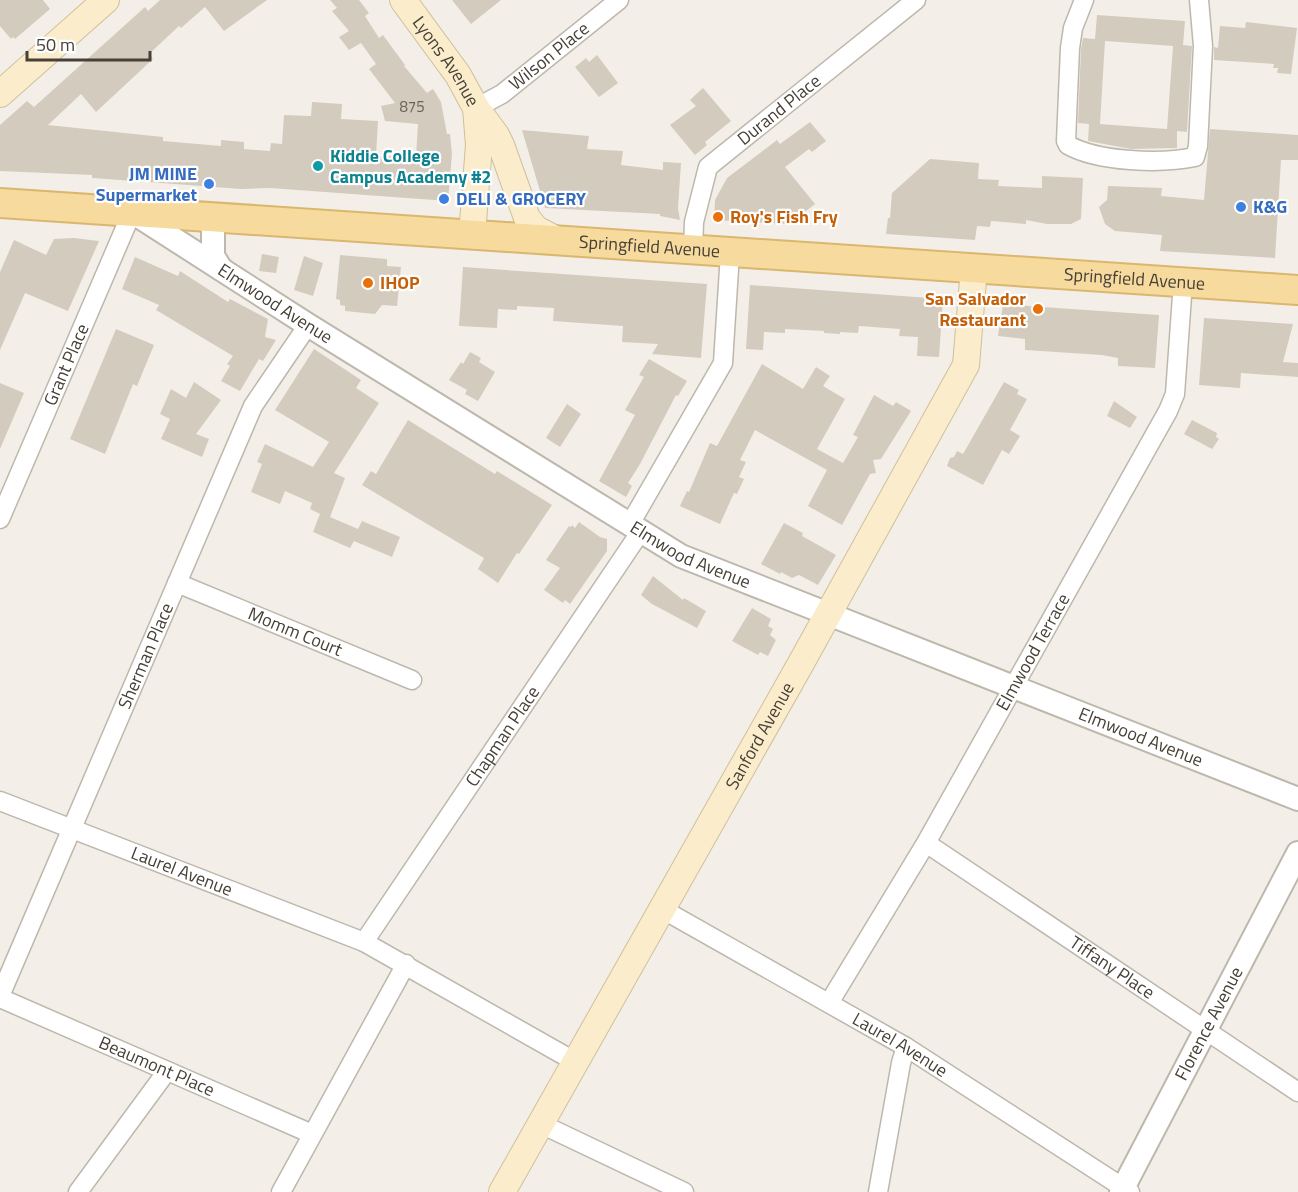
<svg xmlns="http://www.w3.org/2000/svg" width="1298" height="1192" font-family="'Titillium Web',sans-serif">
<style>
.building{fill:#d4cbbf;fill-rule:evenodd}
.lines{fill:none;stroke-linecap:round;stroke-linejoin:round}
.minor-casing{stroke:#beb7ac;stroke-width:21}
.tertiary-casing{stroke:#beb7ac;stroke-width:26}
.secondary-casing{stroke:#cfc09b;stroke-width:28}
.primary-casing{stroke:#dbb66e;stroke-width:32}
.minor{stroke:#fff;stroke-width:18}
.tertiary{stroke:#fff;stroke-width:22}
.secondary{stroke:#fbedcb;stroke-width:26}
.primary{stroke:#f7da9d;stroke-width:28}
.culture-dot{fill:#0f9aa8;stroke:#fff;stroke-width:2}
.shop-dot{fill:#3f7fe0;stroke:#fff;stroke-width:2}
.food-dot{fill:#e8710a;stroke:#fff;stroke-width:2}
.labels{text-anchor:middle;stroke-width:4.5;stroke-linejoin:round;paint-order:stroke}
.number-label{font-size:15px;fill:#6a6359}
.street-label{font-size:18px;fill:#464037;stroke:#fff}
.culture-label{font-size:18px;font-weight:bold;fill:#0d838f;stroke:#fff;text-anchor:start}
.shop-label{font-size:18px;font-weight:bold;fill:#366cbe;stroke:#fff;text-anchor:start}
.food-label{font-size:18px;font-weight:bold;fill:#c56008;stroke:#fff;text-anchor:start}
</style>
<rect width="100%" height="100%" fill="#f3efe8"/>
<g class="building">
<polygon points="0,0 43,0 50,9 15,39 13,37 11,39 0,26"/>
<polygon points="160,0 267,0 224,31 205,7 181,28 179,26 149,54 153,59 96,112 81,94 48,125 163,137 163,141 221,146 221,140 244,142 244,149 270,151 271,143 282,144 284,115 311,116 312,102 342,104 341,119 378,121 376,156 416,156 418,124 385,121 381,106 395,103 369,69 376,64 361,43 349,50 339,37 349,31 332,11 337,8 330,0 359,0 369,13 365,16 379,38 383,35 405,65 404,66 427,93 433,89 441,102 447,134 450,134 452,154 448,201 270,188 241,189 148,182 92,178 92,175 0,171 0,125 27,101 34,107 145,7 148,11"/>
<polygon points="452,0 501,0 471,24"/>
<path d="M1097,15L1185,21L1183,45L1192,46L1187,132L1177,131V148L1131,149L1088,141L1089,124L1078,123L1081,49L1083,38L1095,39ZM1105,41L1173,46L1167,129L1100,124Z"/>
<polygon points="1246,22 1297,28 1291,74 1277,73 1278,68 1273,68 1274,64 1214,60 1214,47 1218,48 1220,26 1245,28"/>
<polygon points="597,55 618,83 599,97 575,67 586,58 589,62"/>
<polygon points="703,88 731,121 705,142 707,145 695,155 670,125 696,106 690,100"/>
<polygon points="810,122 826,141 812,152 809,149 785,167 815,204 789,224 714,220 715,200 727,178 777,140 780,144"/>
<polygon points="1210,129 1298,135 1298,160 1281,160 1275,258 1160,251 1162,235 1115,231 1105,224 1099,207 1107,200 1108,186 1162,188 1161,196 1204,200"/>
<polygon points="522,130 589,136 587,149 623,151 621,165 663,170 663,162 681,163 678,208 680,220 660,216 660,214 545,208"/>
<polygon points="930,159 979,163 978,179 999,180 998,186 1042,188 1042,176 1083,178 1081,219 1071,224 1047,224 1026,220 1026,224 991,221 990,227 977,226 975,240 886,234 888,218 890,218 892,193"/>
<polygon points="74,238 99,241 68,311 25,293 0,350 0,272 14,240 46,255 54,239"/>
<polygon points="262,254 279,257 276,273 259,271"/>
<polygon points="340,255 387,259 387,266 401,267 397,306 382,305 375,314 345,311 345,306 340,305 340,300 336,299"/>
<polygon points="304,256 323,263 313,296 294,290"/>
<polygon points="135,257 178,276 180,271 228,302 230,299 268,319 265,337 276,340 263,361 259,359 240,391 221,381 230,366 227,364 233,356 156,310 159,305 122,289"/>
<polygon points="463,267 707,284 701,358 652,354 658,344 622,342 623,326 553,321 554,308 517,306 517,310 498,309 497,328 459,326"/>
<polygon points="750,285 943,299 939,357 917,356 918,337 899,336 900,329 859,326 858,333 840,332 840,334 824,333 824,331 785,329 785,333 764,332 763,350 746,349"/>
<polygon points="1008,302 1028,306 1159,315 1155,368 1118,366 1118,358 1102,355 1025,350 1025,339 998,336 1003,305"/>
<polygon points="1204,318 1293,324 1283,362 1298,363 1298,377 1241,373 1240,388 1199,385"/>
<polygon points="116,329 154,345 137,386 133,384 105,454 70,439"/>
<polygon points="314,349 361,380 356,388 379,403 334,473 345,478 330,517 358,529 362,521 400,537 392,557 354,541 350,548 313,532 320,514 310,509 312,503 285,491 280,504 251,492 262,464 257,462 265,444 313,467 329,442 275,410"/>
<polygon points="470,352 481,358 479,362 495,372 478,401 465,394 467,390 449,380 461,362 463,364"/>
<polygon points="649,359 687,381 678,396 676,395 640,464 628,483 632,486 626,497 599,481 635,415 625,410 644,377 639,375"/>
<polygon points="762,364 803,389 816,367 830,376 823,386 845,399 817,449 843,463 858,437 853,435 874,395 893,406 896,402 911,411 881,459 873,460 876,473 870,474 842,525 808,506 827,470 755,430 740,460 746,462 739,477 744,479 737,494 734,493 720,524 680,506 687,491 689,492 710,443 717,446"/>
<polygon points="194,382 221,400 196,434 209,439 202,457 161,439 170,419 160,414 171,389 186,398"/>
<polygon points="1004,382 1019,390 1017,394 1027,399 1010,430 1020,436 1009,454 1002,450 983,485 947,466 950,458 954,457 957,451 963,454"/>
<polygon points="0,383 24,393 0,449"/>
<polygon points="1114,401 1137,417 1130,428 1107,416"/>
<polygon points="567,404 581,414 560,447 546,438"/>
<polygon points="408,420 495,474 497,471 552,505 519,554 517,553 498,583 478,569 484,558 362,485 371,471 376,474"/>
<polygon points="1192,420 1217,433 1216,437 1219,439 1212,449 1184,434"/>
<polygon points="579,522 600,537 607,539 607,551 570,604 565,600 563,603 544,590 560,568 546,560 569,526 571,527 572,525 575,528"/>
<polygon points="784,523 803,533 802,536 836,555 818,585 799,575 792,578 781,572 780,574 761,564"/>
<polygon points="653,576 683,600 684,598 706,611 697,628 652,604 641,595"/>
<polygon points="752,608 771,619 768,626 773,629 770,635 776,640 768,656 760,652 758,655 732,641"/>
</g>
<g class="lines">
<g class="minor-casing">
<g id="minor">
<path d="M1084,0L1073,28L1070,48L1066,141L1068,145C1098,162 1161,164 1195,157L1198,146L1203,46L1199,0"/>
<path id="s1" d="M476,108L502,94L619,0"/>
<path id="s2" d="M693,250L694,222L708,167L916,0"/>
<path id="s3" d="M0,519L132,212"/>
<polyline points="630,524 723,363 730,253"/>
<path id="s4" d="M177,583L412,680"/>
<path id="s5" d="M0,801L364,942L574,1061"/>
<path id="s6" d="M926,843L1298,1092"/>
<path id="s7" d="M662,909L906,1047L1130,1192"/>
<path id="s8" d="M364,942L641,531"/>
<path id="s9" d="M0,996L253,406L308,325"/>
<path id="s10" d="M0,998L312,1134"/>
<path id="s11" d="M829,1003L926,843L1168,411L1175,394L1183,282"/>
<polyline points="541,1124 684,1192"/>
<polyline points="78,1192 167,1071"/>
<polyline points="281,1192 406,964"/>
<polyline points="878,1192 901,1063 906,1047"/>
</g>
</g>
<g class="tertiary-casing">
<g id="tertiary">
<path id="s12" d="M132,212L308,325L681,556L1298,799"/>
<polyline points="213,217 213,256 221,269"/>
<path id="s13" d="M1121,1192L1298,853"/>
</g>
</g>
<g class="secondary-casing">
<g id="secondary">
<path id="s14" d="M403,0L458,75L476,108L479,145L472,235"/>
<polyline points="0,94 106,0"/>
<polyline points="476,108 496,135 501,145 527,218 536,229 559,241"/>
<path id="s15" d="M502,1192L800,665L966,365L974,268"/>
</g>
</g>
<g class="primary-casing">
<g id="primary">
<path id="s16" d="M0,203L1298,290"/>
</g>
</g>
<use href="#minor" class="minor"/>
<use href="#tertiary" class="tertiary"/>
<use href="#secondary" class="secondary"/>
<use href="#primary" class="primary"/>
</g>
<circle class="culture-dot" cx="318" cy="166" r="6"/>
<g class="shop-dot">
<circle cx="209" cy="184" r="6"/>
<circle cx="444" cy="199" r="6"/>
<circle cx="1241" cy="207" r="6"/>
</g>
<g class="food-dot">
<circle cx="718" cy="217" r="6"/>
<circle cx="368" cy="283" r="6"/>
<circle cx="1038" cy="309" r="6"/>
</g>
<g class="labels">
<g class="number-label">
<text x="412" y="112">875</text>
</g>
<g class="street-label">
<text dy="6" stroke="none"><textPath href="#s1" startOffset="90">Wilson Place</textPath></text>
<text dy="6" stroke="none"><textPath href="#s14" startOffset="75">Lyons Avenue</textPath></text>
<text dy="6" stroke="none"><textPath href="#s2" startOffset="176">Durand Place</textPath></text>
<text dy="6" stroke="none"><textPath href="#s16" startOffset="651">Springfield Avenue</textPath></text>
<text dy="6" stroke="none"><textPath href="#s16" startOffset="1137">Springfield Avenue</textPath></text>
<text dy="6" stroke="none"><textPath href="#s12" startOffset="170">Elmwood Avenue</textPath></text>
<text dy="6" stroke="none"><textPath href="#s3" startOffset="168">Grant Place</textPath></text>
<text dy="6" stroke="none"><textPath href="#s12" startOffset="656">Elmwood Avenue</textPath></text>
<text dy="6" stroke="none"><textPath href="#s4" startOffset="128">Momm Court</textPath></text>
<text dy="6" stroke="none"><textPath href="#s11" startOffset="406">Elmwood Terrace</textPath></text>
<text dy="6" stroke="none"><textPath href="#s9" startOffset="370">Sherman Place</textPath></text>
<text dy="6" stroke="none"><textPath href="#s8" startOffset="248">Chapman Place</textPath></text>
<text dy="6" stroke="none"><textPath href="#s15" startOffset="524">Sanford Avenue</textPath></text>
<text dy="6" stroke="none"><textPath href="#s12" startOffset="1142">Elmwood Avenue</textPath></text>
<text dy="6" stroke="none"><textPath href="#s5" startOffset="195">Laurel Avenue</textPath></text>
<text dy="6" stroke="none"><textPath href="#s6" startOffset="224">Tiffany Place</textPath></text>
<text dy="6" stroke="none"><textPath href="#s13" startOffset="190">Florence Avenue</textPath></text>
<text dy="6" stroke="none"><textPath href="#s7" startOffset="274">Laurel Avenue</textPath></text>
<text dy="6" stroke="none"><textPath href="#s10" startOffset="171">Beaumont Place</textPath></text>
</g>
<g class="culture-label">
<text x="330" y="162">Kiddie College<tspan x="330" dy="21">Campus Academy #2</tspan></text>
</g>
<g class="shop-label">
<text x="197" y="180" text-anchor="end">JM MINE<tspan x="197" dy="21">Supermarket</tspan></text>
<text x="456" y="205">DELI &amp; GROCERY</text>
<text x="1253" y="213">K&amp;G</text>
</g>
<g class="food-label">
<text x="730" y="223">Roy's Fish Fry</text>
<text x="380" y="289">IHOP</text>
<text x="1026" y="305" text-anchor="end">San Salvador<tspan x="1026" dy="21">Restaurant</tspan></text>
</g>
</g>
<path d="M27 51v9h123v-9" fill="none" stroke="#464037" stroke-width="3"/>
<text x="36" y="51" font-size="18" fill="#464037" stroke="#ffffff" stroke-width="4.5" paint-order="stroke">50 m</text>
</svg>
